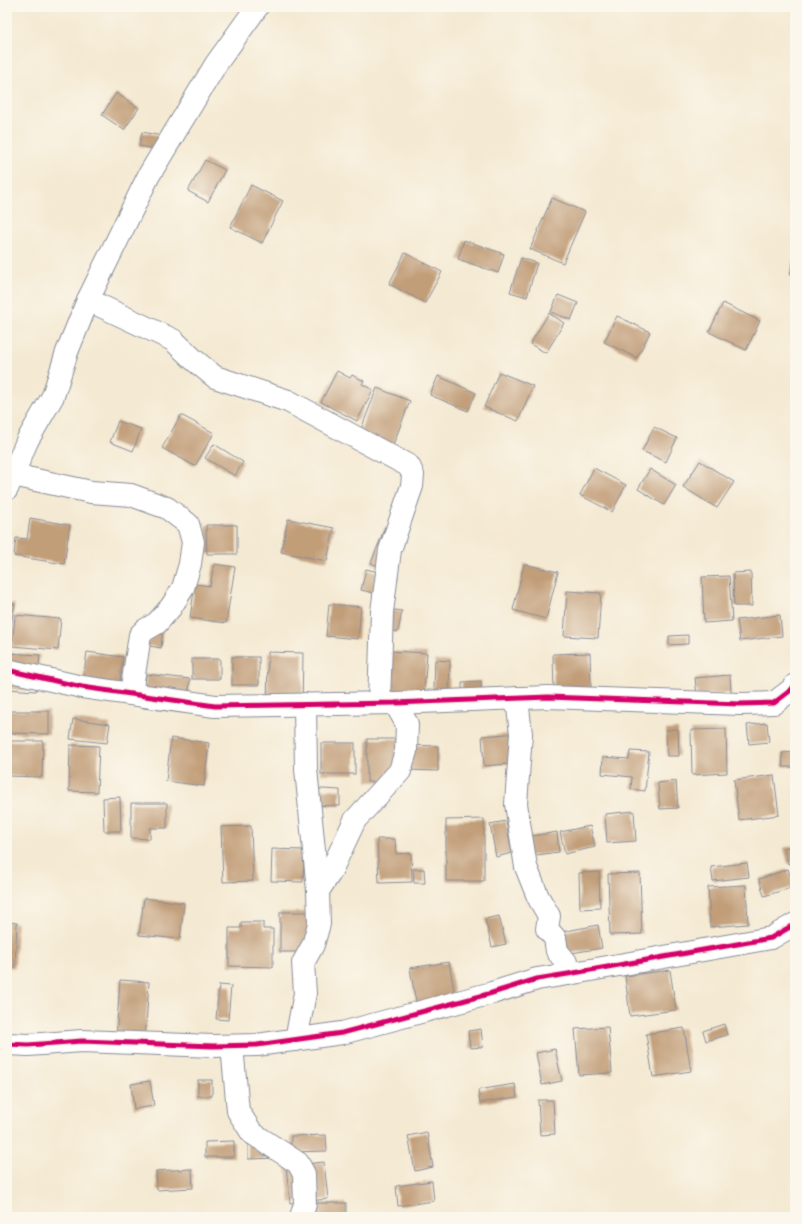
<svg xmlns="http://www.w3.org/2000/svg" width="802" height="1224" font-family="'IM FELL French Canon',serif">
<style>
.building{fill:#c19d78}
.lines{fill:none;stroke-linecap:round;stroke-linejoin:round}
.street-casing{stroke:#888c98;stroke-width:24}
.street{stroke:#fff;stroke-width:22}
.cycleway-casing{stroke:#fbf7ec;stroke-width:8}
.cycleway{stroke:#d6006c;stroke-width:5}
</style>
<rect width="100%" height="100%" fill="#fbf7ec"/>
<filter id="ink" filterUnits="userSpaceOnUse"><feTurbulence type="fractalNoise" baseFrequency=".025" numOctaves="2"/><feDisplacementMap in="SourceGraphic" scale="8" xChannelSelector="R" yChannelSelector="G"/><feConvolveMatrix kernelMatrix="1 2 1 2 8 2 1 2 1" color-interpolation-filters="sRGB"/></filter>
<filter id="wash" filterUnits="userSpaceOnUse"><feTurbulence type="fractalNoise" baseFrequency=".012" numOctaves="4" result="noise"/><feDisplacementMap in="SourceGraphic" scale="16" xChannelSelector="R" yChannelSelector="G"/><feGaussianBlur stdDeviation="0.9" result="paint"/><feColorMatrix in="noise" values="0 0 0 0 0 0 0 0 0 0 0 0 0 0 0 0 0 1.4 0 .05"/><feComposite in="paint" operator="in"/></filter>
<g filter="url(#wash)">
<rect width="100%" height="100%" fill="#f4e9d2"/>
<g id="blocks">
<g class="building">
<polygon points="116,93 139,108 124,130 102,115"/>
<polygon points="142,132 162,136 159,150 139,146"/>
<polygon points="205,160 225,170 208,202 188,191"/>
<polygon points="251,185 283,201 262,243 230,227"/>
<polygon points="552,198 585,212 563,263 530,249"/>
<polygon points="464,240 504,254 498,273 458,259"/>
<polygon points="405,253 442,272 425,303 389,284"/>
<polygon points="795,257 795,276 790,275"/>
<polygon points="521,258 537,263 527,297 510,292"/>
<polygon points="558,295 578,303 571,320 551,312"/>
<polygon points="723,303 760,321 746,350 709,332"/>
<polygon points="549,313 564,323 546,353 530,344"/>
<polygon points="617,316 650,332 637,358 604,342"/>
<polygon points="337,371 350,378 352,375 364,381 362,384 373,390 357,421 321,402"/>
<polygon points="499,372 533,386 518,421 484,407"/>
<polygon points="438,376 476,393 468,411 430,395"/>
<polygon points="377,388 410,401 389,455 356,442"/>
<polygon points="181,415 214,433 195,466 162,448"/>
<polygon points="118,421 141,429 133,451 110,442"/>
<polygon points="654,427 677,438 666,462 642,451"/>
<polygon points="214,444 243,462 235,476 205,458"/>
<polygon points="700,461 734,482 717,508 683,487"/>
<polygon points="594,468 626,485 612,512 580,495"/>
<polygon points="650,469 676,485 664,505 638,489"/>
<polygon points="30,518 70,525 64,564 14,556 16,538 27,539"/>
<polygon points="288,519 334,528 327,561 281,552"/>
<polygon points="206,525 237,525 237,554 207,554"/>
<polygon points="385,527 400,533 386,569 371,563"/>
<polygon points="214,564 235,567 226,623 190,618 195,584 210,586"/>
<polygon points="524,564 558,572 546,619 513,610"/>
<polygon points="366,569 383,573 378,594 361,590"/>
<polygon points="751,572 752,606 734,606 733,573"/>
<polygon points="729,576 732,621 704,623 702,577"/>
<polygon points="567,591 601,593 598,638 564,636"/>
<polygon points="7,603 15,604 8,640 7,640"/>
<polygon points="329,604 361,607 358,639 326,636"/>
<polygon points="381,608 402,611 398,632 378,629"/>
<polygon points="15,615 61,619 58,650 12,646"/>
<polygon points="780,615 782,636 740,641 737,620"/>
<polygon points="163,629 161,648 144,645"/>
<polygon points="688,635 688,644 669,645 669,636"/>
<polygon points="389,651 427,653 423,707 385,704"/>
<polygon points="87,652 123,657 118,698 81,694"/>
<polygon points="268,652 303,653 302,710 267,709"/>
<polygon points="8,653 40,655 36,691 7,689"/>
<polygon points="590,653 591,691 554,691 553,654"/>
<rect x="232" y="657" width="27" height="28"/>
<rect x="192" y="659" width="28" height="20"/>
<polygon points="435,660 450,661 449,690 434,689"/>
<polygon points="146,674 190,679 187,713 143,708"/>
<polygon points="730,675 731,693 697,696 695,678"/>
<polygon points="481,681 482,709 463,709 462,682"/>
<polygon points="7,711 49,711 49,734 7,733"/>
<polygon points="73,719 110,724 107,743 70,739"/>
<polygon points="767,723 769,742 749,744 747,725"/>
<polygon points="678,729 679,756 667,756 666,730"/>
<polygon points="726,729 727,773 692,775 691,730"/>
<polygon points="519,733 521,763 484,766 482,736"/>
<polygon points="171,738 209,743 204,786 166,781"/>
<rect x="367" y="739" width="34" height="43"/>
<polygon points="7,741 43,741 42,777 7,776"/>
<rect x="321" y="743" width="34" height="31"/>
<polygon points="70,745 99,746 97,792 69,791"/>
<polygon points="407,745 438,746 438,771 406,770"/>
<polygon points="630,751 649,752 645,791 631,789 632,777 602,774 603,757 629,759"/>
<polygon points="795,752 795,767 783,767 782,753"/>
<polygon points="774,775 779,815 739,820 734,780"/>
<polygon points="676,781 678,808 660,809 658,783"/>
<polygon points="305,788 340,790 340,806 304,805"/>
<polygon points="120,797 121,831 104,831 103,798"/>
<polygon points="131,803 167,803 167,828 150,828 150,839 131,838"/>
<polygon points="634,811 636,841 607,843 605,814"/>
<polygon points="484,819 484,881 446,881 446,820"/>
<polygon points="506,821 512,853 496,857 490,824"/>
<polygon points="251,826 253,881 223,882 221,827"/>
<polygon points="590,826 595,847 565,854 560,832"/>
<polygon points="557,832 559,852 529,856 526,837"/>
<polygon points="377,839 395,839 396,854 411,853 412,882 379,883"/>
<polygon points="795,845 795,862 788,864 784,848"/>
<polygon points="272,849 304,850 303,882 271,881"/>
<polygon points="747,863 749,877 713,881 711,867"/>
<polygon points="413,869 424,869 425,883 414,883"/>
<polygon points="788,869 794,887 764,896 759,879"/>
<polygon points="599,872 600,908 580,909 579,873"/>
<polygon points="640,873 642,934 610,935 608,874"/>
<polygon points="746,885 748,924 710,927 708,887"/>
<polygon points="144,898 184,903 180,939 139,935"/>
<rect x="280" y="912" width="37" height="40"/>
<polygon points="499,916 506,944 492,947 485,919"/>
<polygon points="7,922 17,923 15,968 7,967"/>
<polygon points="241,922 263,922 263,929 273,929 273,967 229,966 229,928 241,928"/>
<polygon points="598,925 602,948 565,954 561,932"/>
<polygon points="449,962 456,1002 417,1008 410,968"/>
<polygon points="670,970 676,1010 630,1016 625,976"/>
<polygon points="120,980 149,982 145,1040 116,1038"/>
<polygon points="219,985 231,986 228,1020 216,1019"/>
<polygon points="724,1024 727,1035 706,1041 703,1031"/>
<polygon points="608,1027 612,1073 579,1075 575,1029"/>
<polygon points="684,1028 691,1071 653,1077 646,1034"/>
<polygon points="481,1029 483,1047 470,1048 468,1031"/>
<polygon points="555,1049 562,1081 542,1085 536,1053"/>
<rect x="198" y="1080" width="14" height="16"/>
<polygon points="150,1081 154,1106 134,1109 131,1084"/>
<polygon points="515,1084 517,1097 480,1103 478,1090"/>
<polygon points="538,1100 553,1100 555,1134 540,1135"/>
<polygon points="427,1132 433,1167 415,1171 408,1136"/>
<polygon points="326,1135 327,1151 291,1152 291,1136"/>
<polygon points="234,1141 234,1157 205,1157 205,1142"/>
<polygon points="278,1143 278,1158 248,1159 248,1144"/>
<polygon points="324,1162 328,1199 290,1203 286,1166"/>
<polygon points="192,1169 193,1188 157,1190 156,1171"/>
<polygon points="432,1181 434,1201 398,1206 396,1186"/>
<rect x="312" y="1203" width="34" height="14"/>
</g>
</g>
</g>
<g filter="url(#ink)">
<use href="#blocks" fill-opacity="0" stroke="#888c98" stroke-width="1"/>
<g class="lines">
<g class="street-casing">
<g id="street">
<polyline points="88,300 173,340 193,359 215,377 288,401 409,466 413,475 412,486 390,550 382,612 379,703"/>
<polyline points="13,475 91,492 131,495 167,508 188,524 193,542 190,564 183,588 171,607 157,623 145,630 140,635 131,694"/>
<polyline points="7,489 27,441 53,396 67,352 88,300 149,175 216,64 257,7"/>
<polyline points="7,670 82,687 215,706 395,703 548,697 740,704 774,703 791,690 795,685"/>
<polyline points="517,698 521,734 516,804 526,867 538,897 549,916 547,929 555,938 557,951 566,962 568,974"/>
<polyline points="318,891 330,873 355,820 400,771 406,751 407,724 395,703"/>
<polyline points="296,1040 305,993 303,963 313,945 319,924 318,891 306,769 305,704"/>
<polyline points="7,1044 28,1045 82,1041 213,1046 257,1045 342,1033 492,993 537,979 568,974 771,938 795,924"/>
<polyline points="232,1046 238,1111 252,1133 298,1163 304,1174 305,1204 301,1217"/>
</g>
</g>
<use href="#street" class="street"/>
<g class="cycleway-casing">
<g id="cycleway">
<polyline points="7,670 82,687 215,706 395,703 548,697 740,704 774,703 791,690 795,685"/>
<polyline points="7,1044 28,1045 82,1041 213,1046 257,1045 342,1033 492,993 537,979 568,974 771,938 795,924"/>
</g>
</g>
<use href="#cycleway" class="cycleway"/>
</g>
</g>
<rect width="802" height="1224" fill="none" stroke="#fbf7ec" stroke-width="24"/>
</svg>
